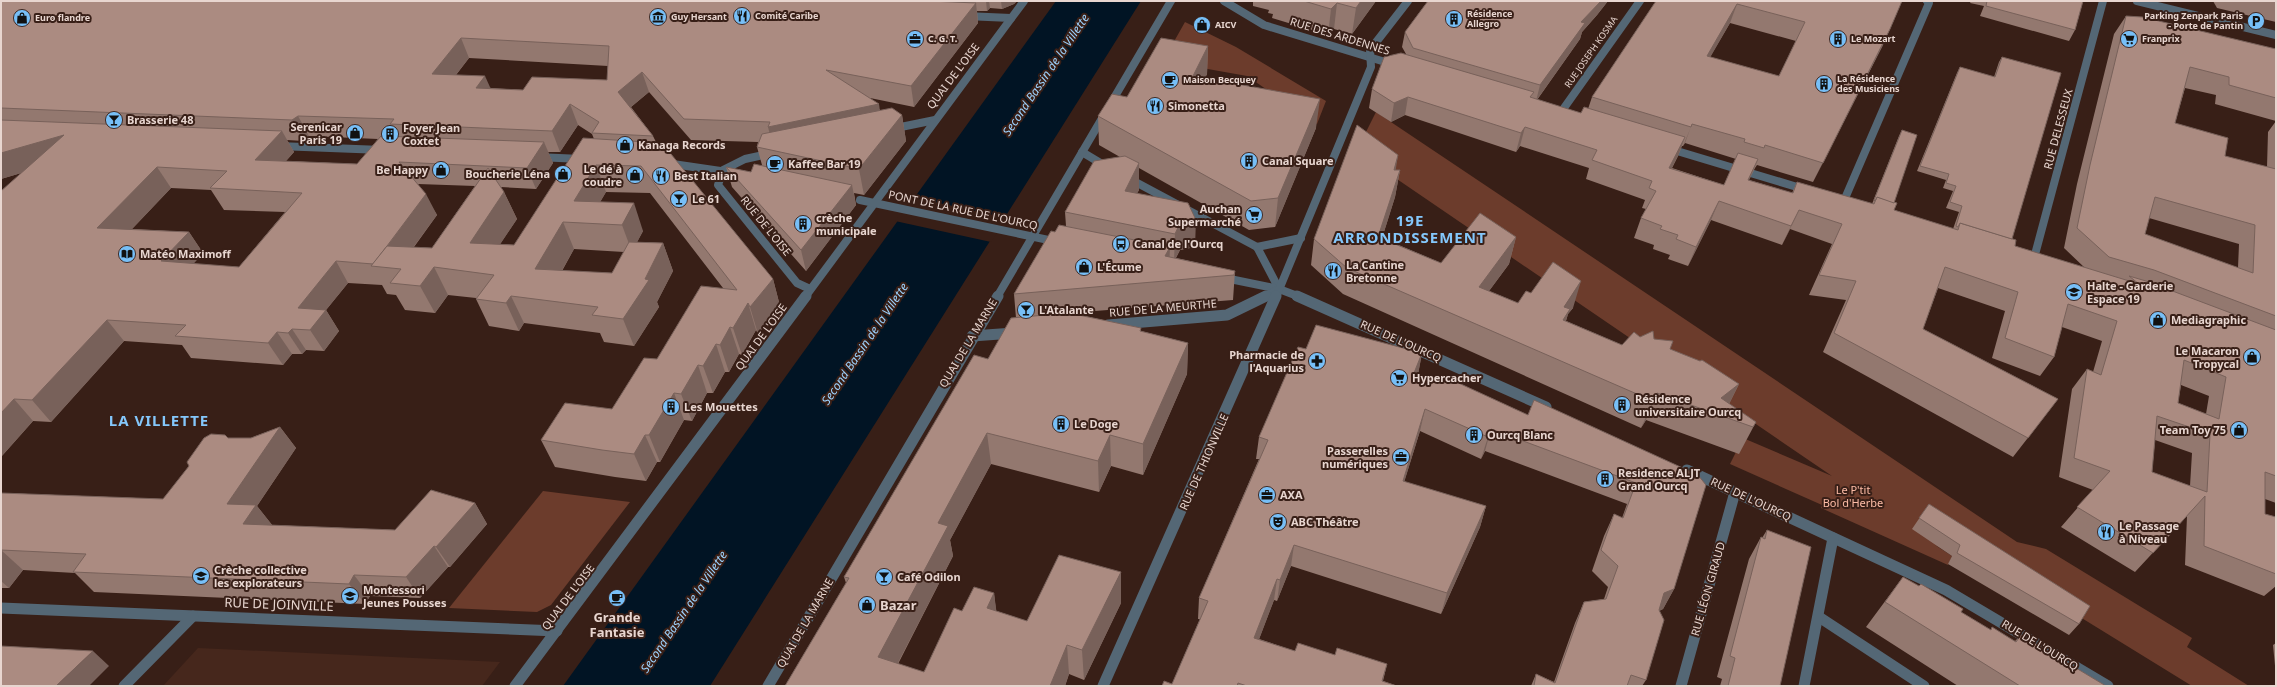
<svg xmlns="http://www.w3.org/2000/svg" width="2277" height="687" font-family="'Noto Sans',sans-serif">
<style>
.built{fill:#46271c}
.green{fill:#6c3c2c}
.water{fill:#011424}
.pier{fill:#381f17}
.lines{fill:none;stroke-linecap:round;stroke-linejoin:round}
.minor-far1{stroke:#546775;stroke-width:8}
.minor{stroke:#546775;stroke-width:11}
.minor-bridge{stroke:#546775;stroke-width:8}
.wall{fill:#93786f;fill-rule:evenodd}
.shaded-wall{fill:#78615a}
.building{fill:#ab8b81;stroke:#78615a;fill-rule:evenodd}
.labels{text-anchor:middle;stroke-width:4;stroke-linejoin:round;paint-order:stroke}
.far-poi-label{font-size:9px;font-weight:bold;fill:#e8d6d0;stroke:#381f17;text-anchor:start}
.far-street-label{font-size:9px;fill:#e8d6d0;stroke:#381f17}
.street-label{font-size:11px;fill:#e8d6d0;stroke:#381f17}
.poi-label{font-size:11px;font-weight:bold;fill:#e8d6d0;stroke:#381f17;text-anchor:start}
.park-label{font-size:11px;fill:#fdbca6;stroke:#381f17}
.water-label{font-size:12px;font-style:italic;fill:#9cd1fc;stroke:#381f17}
.near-street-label{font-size:13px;fill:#e8d6d0;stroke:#381f17}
.near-poi-label{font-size:13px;font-weight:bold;fill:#e8d6d0;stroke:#381f17;text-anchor:start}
.district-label{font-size:15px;font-weight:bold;letter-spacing:1px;fill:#84c7fb;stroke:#381f17}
</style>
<rect width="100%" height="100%" fill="#381f17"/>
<polygon class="built" points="198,648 500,662 482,686 163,686"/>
<g class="green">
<polygon points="1185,22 1236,47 1326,101 1317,124 1247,76 1163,61"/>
<polygon points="1376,112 2017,542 2046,549 2192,638 2187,647 2249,686 2192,686 2080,617 1935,545 1952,556 1948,565 1821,508 1822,505 1730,464 1743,438 1832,476 1391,175 1361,142"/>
<polygon points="543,491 630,502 551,605 537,612 449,608"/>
</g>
<polygon class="water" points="1056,1 1141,1 710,686 563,686"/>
<polygon class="pier" points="912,197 1007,218 991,242 895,221"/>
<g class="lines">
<g class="minor-far1">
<polyline points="1224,1 1264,25 1395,65"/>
<polyline points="2137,1 2276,35"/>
<polyline points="965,16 1011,18"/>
<polyline points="1559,115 1640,1"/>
<polyline points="891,129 935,120"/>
<polyline points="278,146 382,150"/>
<polyline points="1667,148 1807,190"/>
<polyline points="1082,152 1107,167"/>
<polyline points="772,153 745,159 723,170 718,185 797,283 810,289"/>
<polyline points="536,157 582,159"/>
<polyline points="666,163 741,174"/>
<polyline points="1128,178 1257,247 1279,289"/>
<polyline points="1843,203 1929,3 1927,1"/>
<polyline points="1257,247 1301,238"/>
<polyline points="2033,262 2103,1"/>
<polyline points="1220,277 1279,289 1300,297"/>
<polyline points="805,297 1024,1"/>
<polyline points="997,297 1171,1"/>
<polyline points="1264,297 1279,289"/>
<polyline points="1276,297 1371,67 1370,50 1408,1"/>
</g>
<g class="minor">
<polyline points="1297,296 1546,407"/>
<polyline points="1108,325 1227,315 1266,296"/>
<polyline points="972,336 1014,333"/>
<polyline points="1687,470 1946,590 2108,686"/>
<polyline points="1,608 557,631"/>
<polyline points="1819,617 1924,686"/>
<polyline points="124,686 193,616"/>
<polyline points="515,686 806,296"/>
<polyline points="768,686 998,296"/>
<polyline points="1103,686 1276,296"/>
<polyline points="1681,686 1735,492"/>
<polyline points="1804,686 1833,538"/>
</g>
<polyline class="minor-bridge" points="860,200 1058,242"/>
</g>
<g class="wall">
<path d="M1,1H1017L1014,4L1002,9L990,8L987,11H977L978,23L914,107L870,98L880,110L902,115L906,141L864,195L854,193L856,205L806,271L732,187L726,167L751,172L762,165L757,147L758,142L691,140L649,92L631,107L653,136L656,142L773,279L780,306L758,334L756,330L742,355L739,354L729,372H725L713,393H707L692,421L684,420L660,462H657L646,481L615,477L555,467L541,440L612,409L657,359L723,288L650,193L606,192L600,202L643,231L637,242L663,243L673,271L657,302L659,307L634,346L604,342L600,333L524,323L519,331L489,326L476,299V298L448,295L435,313L405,310L396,295L387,294L382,285L348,283L326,310L339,331L324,351L306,350L302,354H292L283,365L191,358L182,345L124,341L51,422L33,421L1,457L21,173L1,179ZM469,58L608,66L607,80L523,90L491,88L456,75ZM578,125L592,134L594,139L514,245L500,244L517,219L504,192L501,187L536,189L553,163L548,152H560ZM309,136L378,139L357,164L286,161L294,152L287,140L304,141ZM418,184L475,186L432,248L414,247L437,215ZM171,188L211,190L224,210L285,212L239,267L193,264L203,253L189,232L132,229ZM574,249L624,252L612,273L562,271Z"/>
<polygon points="1253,1 1376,1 1352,34 1334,29 1328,35 1272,18 1273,14 1268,13 1269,10 1253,6"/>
<path d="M1428,1H1608L1597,15L1582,32L1580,39L1537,100L1581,113L1588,109L1592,97L1656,1H1902L1890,29L1882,47L1813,182L1757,165L1755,168L1749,180L1792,193L1797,182L1872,204L1899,136L1902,130L1894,203V210L1953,229L1959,212L1946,208L1953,191L1943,188L1946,180L1917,171L1957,73L1960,67L1994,77L1999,62L2002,57L2012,239L2015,246L2085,268L2064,248L2077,184L2114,34L2126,16L2276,49V121L2215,104L2216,95L2185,88L2175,123L2225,156L2267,167L2268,132L2276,121V503L2265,499V514L2276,517V586L2264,596L2185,565L2187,516L2135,572L2061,527L2093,490L2059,477L2072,389L2087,369L2093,372L2102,341L2062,327L2054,357L2040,376L1992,358L2005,311L1938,288L1923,329L2058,399L2013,457L1823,352L1846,300L1809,295L1832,244L1790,229L1782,245L1711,220L1688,266L1668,259L1670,255L1653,249L1654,245L1634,238L1641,218L1646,209L1642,208L1645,200L1586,179L1589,168L1520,146L1516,152L1405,115L1391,122L1369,108L1372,89L1406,54L1402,47L1405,32ZM1730,23L1796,41L1779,76L1710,57ZM1685,143L1736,159L1724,185L1672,168L1678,156L1682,146H1683ZM2149,218L2239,244L2238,268L2145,234ZM2181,385L2209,396L2206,414L2178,403ZM2155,440L2192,453L2190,486L2152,472Z"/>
<polygon points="1971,1 2083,1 2075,30 2069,41 1980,16 1984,6 1970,3"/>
<polygon points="2213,1 2276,1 2276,22 2217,8"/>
<polygon points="1208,46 1207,74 1205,78 1316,128 1275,227 1249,230 1139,168 1139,190 1137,193 1195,247 1180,250 1176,258 1235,271 1233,300 1070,313 1141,328 1141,331 1188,343 1187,374 1143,475 1111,466 1099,492 991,464 950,540 953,556 898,664 924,672 962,611 994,593 996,611 1027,621 1121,603 1084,680 1069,674 1065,686 785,686 846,583 844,577 988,359 1016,318 1014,294 1055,232 1066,226 1065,212 1120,157 1099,145 1098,116 1127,97"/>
<polygon points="1396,170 1400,170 1395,197 1382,238 1441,263 1516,237 1509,264 1489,291 1518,303 1573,308 1568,314 1566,321 1622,345 1640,337 1654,339 1670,349 1739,384 1729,404 1756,422 1739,454 1646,420 1641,428 1343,294 1311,265 1314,239"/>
<polygon points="1306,349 1422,353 1418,374 1528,415 1698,475 1674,589 1663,609 1659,611 1646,680 1642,686 1531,686 1536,674 1554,682 1575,623 1584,602 1604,599 1608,587 1592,571 1604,536 1614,514 1622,518 1627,504 1485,451 1481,459 1420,431 1404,482 1486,506 1480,527 1441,614 1291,566 1277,601 1274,600 1259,639 1295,651 1335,655 1387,664 1383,681 1397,686 1162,686 1172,684 1200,619 1198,619 1199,598 1259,459 1256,459 1259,437"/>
<polygon points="280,427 296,448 257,506 272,525 395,530 475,503 487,524 450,567 448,567 420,598 370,596 365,604 94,592 75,573 23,570 9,588 1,588 1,493 163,499 228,438 251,438"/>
<polygon points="1929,504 2079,624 2069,635 1948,564 1952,556 1912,529"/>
<polygon points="1767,530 1780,686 1720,686 1722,679 1717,677 1749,559 1761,537 1762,538"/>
<polygon points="1903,577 1990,630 2015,641 2021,635 2106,686 1958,686 1866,627"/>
<polygon points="2276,643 2276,676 2273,645"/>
</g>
<g class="shaded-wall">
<polygon points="986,1 989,1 990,8 987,11"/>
<polygon points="1001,1 1017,1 1014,4 1002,9"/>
<polygon points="1361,1 1376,1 1352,34 1356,8"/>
<polygon points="1601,1 1608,1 1597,15 1582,32 1580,39 1536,101 1540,85 1581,22"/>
<polygon points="976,3 978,23 914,107 911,86"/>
<polygon points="1337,3 1334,29 1328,35 1331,9"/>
<polygon points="1737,4 1730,23 1700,75 1707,56"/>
<polygon points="1890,29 1882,47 1813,182 1823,163"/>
<polygon points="461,38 469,58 441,94 432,74"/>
<polygon points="1208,46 1207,74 1192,104 1193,76"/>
<polygon points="642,72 649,92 625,112 618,92"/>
<polygon points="485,76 494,96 476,88"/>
<polygon points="1408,97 1405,115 1391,122 1394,103"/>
<polygon points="1320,99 1316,128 1275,227 1278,198"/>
<polygon points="570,104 578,125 560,152 552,131"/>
<polygon points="879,104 882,125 773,147 768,127"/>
<polygon points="902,115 906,141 864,195 859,169"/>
<polygon points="298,116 309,136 304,141 292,120"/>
<polygon points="1692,124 1685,143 1683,146 1691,127"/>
<polygon points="1525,127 1520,146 1516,152 1521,133"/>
<polygon points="282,131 294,152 268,181 255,160"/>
<polygon points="64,135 79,156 1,179 1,153"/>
<polygon points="1685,137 1678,156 1662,187 1669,168"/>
<polygon points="544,142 553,163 536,189 527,168"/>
<polygon points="1398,155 1394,181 1394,170"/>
<polygon points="1758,159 1750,178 1740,199 1748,180"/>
<polygon points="1139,163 1139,190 1125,217 1125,191"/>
<polygon points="596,165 606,192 588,223 574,201"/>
<polygon points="157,167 171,188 113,249 97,228"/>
<polygon points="1400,170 1395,197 1374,264 1378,237"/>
<polygon points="852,185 856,205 806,271 801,250"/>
<polygon points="504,192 517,219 483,270 470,243"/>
<polygon points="426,194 437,215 398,268 374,264"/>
<polygon points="1719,201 1711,220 1688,266 1696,247"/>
<polygon points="634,203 643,231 632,252 622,225"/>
<polygon points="1799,210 1790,229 1782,245 1791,226"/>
<polygon points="1196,220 1195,247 1180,250 1174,261 1175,234 1180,223"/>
<polygon points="563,222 574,249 547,297 535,269"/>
<polygon points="189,232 203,253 176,283 161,261"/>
<polygon points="1516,237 1509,264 1472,314 1479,287"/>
<polygon points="663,243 673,271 657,302 659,307 634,346 623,319 645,279"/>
<polygon points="1170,247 1169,272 1165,256"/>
<polygon points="336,261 348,283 326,310 339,331 324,351 310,330 298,308"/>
<polygon points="434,267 448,295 435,313 420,286"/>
<polygon points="773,279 780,306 758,334 750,307"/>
<polygon points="1581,281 1573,308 1568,314 1561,336 1564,307"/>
<polygon points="511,296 524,323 519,331 506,303"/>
<polygon points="748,303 756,330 742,355 733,328"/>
<polygon points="107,320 124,341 51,422 32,400"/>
<polygon points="730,327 739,354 729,372 720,345"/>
<polygon points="292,329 306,350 302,354 288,333"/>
<polygon points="277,332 292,354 283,365 268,343"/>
<polygon points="1188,343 1187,374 1143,475 1143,444"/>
<polygon points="716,344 725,372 713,393 703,366"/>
<polygon points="1422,353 1418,375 1414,373"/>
<polygon points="698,365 707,393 692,421 681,394"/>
<polygon points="1739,384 1726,410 1721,398"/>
<polygon points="674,393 684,420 660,462 649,435"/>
<polygon points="1657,393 1646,420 1641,428 1653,401"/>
<polygon points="14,399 33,421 1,457 1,413"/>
<polygon points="1425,409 1420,431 1398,502 1403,481"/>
<polygon points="280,427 296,448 257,506 273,526 260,545 227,504"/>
<polygon points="1491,429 1485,451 1481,459 1488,437"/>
<polygon points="987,433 991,464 950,540 953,556 886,686 878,657 938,523"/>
<polygon points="645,435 657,462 646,481 634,454"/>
<polygon points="1110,435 1111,466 1099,492 1098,461"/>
<polygon points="475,503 487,524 450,567 436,547"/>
<polygon points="1486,506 1480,527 1441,614 1447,593"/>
<polygon points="1294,545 1291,566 1277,601 1280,580"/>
<polygon points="434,546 448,567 420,598 406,577"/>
<polygon points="1,550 23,570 9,588 1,581"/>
<polygon points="1121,572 1121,603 1084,680 1082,650"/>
<polygon points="354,575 370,596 365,604 349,584"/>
<polygon points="1277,579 1274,600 1252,658 1254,638"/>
<polygon points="1674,589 1663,609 1653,614 1664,593"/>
<polygon points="994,593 998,623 987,608"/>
<polygon points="1067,645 1069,674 1065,686 1050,686"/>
<polygon points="93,651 109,666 89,686 56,686"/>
</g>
<g class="building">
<path d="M1,1H929L976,3L911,86L826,70L879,104L768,127L770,122L684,119L642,72L618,92L653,136L592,133L599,122L570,104L552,131L390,124L394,119L298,116L292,120L1,108ZM461,38L609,46L607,80L532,77L523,90L476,88L485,76L432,74Z"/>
<polygon points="1304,1 1361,1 1356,8 1337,3 1331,9"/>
<polygon points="1428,1 1601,1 1581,22 1585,23 1540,85 1413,48 1405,32"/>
<path d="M1656,1H1902L1890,29L1823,163L1765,145L1764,148L1744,142L1745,139L1692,124L1691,127L1592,97ZM1737,4L1805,22L1779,76L1707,56Z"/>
<polygon points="1987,1 2083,1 2075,30 1986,6"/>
<path d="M2126,16L2142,17L2276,49V98L2229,85V77L2190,67L2175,123L2228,138L2225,156L2276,169V316L2154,270L2109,257L2077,228L2090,165ZM2155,197L2255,225L2253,273L2145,234Z"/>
<polygon points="1161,38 1208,46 1193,76 1320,99 1278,198 1251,201 1098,116 1112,94 1127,97"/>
<path d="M1401,53L1534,92L1530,97L1581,113L1584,107L1685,137L1669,168L1724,185L1738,153L1758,159L1748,180L1793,193L1797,182L1874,204L1877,197L1897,203L1894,210L1958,230L1960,223L2016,240L2015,246L2139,284L2129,276L2146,281L2276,330V476L2265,472V514L2276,517V574L2204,546L2205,496L2153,553L2077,507L2110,471L2074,458L2087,369L2101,375L2117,321L2068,304L2054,357L2005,338L2018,292L1945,267L1923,329L2058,399L2028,438L1834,333L1856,281L1819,275L1842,224L1799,210L1791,226L1719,201L1696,247L1676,239L1678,235L1660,229L1662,226L1641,218L1656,191L1649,188L1652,181L1592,160L1597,150L1525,127L1521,133L1408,97L1394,103L1372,89L1384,57ZM2184,360L2226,377L2219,419L2178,403ZM2157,416L2210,434L2207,492L2152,472Z"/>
<polygon points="2002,57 2061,73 2012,239 1960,223 1958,227 1956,226 1962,206 1950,202 1956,186 1946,183 1949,174 1920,166 1960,67 1995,77"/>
<polygon points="892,108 902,115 859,169 757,147 762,134"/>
<path d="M1,120L282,131L255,160L357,164L381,136L544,142L527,168L399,162L426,194L387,246L373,264L336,261L298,308L326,310L310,330L292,329L288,333L277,332L268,343L175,336L186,325L107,320L32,400L14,399L1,413V191L64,135L1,153ZM157,167L227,171L210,188L302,193L239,267L161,261L189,232L97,228Z"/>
<polygon points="1357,125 1398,155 1394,170 1400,170 1378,237 1441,263 1480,213 1516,237 1479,287 1518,303 1526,291 1531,293 1553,262 1581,281 1564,307 1570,309 1563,320 1622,345 1634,332 1640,337 1653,331 1654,339 1673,341 1670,349 1700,361 1702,360 1739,384 1721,398 1756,422 1753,427 1657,393 1653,401 1347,268 1314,239"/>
<polygon points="1902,130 1917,135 1894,203 1877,197 1875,201 1874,200"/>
<polygon points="583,138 662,143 773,279 750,307 748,303 733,328 730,327 720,345 716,344 703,366 698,365 681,394 674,393 649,435 645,435 634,454 602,450 541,440 565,403 612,409 644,358 657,359 701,286 737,290 641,166 596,165 574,201 634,203 622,225 563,222 535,269 612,273 629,242 663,243 645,279 649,280 623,319 592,315 598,307 511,296 506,303 476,299 494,275 434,267 420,286 390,283 401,269 371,266 387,246 432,248 488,168 504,192 470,243 514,245"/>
<polygon points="1125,156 1139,163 1125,191 1188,203 1196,220 1180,223 1175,234 1065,212 1094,161"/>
<polygon points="754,164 852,185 801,250 726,167 751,172"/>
<polygon points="1059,225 1170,247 1165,256 1235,271 1234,275 1014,294 1051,231 1055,232"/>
<polygon points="1069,313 1141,328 1140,331 1188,343 1143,444 1110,435 1098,461 987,433 938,523 948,526 878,657 924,672 954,608 962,611 974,587 994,593 987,608 1027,621 1059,555 1121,572 1082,650 1067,645 1050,686 785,686 849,578 844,577 854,560 974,355 988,359 1011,318"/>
<polygon points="1316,325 1422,353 1414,373 1450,383 1452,380 1528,415 1534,400 1698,475 1706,485 1674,589 1664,593 1659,610 1664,620 1646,680 1631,675 1627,686 1534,686 1536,674 1555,683 1584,602 1606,599 1618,566 1601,550 1614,514 1623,518 1636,483 1491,429 1488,437 1425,409 1403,481 1486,506 1447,593 1294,545 1280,580 1277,579 1254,638 1295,651 1298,643 1335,655 1337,648 1387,664 1382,681 1397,686 1247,686 1238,683 1237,686 1162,686 1164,681 1172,684 1208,601 1199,598 1268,440 1259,437 1298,347 1306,349"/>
<polygon points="280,427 227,504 256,505 243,524 395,530 431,490 475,503 436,547 434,546 406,577 354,575 349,584 73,572 86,554 1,550 1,493 163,499 189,466 187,462 204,438 211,434 225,435 228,438 251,438"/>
<polygon points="1929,504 2090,606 2079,624 1957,553 1960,545 1919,518"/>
<polygon points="1767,530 1811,547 1780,686 1728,686 1735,658 1730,656 1761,537 1765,539"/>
<polygon points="1903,577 1919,586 1921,584 1963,609 1961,612 1991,630 1992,627 2016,642 2021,635 2106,686 2020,686 1885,602"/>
<polygon points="1,646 93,651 56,686 1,686"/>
</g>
<defs>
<g id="restaurant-disc" transform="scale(0.9)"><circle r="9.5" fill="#77bff7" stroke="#381f17"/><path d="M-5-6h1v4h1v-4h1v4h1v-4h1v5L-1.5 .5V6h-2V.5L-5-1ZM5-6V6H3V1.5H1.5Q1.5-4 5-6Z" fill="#111"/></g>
<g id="museum-disc" transform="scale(0.9)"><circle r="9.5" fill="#77bff7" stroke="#381f17"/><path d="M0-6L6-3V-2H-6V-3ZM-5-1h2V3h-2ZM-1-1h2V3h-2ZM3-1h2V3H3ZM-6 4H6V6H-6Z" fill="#111"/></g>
<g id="shop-disc" transform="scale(0.9)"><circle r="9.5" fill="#77bff7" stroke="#381f17"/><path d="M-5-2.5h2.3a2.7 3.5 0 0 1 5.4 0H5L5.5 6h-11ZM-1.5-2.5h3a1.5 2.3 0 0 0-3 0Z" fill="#111"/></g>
<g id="building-disc" transform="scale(0.9)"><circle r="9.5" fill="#77bff7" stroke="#381f17"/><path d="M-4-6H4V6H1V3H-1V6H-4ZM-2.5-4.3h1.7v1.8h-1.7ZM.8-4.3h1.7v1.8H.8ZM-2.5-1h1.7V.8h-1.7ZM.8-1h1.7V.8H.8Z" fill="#111"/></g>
<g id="parking-disc" transform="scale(0.9)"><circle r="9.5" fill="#77bff7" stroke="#381f17"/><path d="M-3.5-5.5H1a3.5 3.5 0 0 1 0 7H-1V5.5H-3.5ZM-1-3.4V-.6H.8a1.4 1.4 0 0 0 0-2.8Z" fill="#111"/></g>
<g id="office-disc" transform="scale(0.9)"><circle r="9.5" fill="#77bff7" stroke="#381f17"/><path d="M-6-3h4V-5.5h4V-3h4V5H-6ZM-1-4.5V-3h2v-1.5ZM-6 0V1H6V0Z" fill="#111"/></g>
<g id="supermarket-disc" transform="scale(0.9)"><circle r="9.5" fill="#77bff7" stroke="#381f17"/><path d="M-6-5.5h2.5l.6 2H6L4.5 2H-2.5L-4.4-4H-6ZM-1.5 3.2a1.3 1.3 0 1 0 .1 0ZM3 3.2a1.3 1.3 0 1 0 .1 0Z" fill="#111"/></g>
<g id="cafe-disc" transform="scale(0.9)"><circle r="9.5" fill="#77bff7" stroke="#381f17"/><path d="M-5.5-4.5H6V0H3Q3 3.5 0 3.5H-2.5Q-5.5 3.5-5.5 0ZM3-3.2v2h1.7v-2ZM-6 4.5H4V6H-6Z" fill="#111"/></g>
<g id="bar-disc" transform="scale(0.9)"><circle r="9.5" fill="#77bff7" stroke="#381f17"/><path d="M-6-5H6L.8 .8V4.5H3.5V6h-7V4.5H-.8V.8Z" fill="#111"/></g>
<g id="bus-disc" transform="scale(0.9)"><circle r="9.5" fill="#77bff7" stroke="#381f17"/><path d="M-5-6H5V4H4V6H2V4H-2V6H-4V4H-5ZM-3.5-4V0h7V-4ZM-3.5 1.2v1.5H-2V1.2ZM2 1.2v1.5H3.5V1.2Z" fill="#111"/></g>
<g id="library-disc" transform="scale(0.9)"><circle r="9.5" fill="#77bff7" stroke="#381f17"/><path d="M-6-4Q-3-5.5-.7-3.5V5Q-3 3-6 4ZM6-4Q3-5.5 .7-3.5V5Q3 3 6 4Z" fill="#111"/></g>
<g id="school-disc" transform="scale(0.9)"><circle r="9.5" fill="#77bff7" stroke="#381f17"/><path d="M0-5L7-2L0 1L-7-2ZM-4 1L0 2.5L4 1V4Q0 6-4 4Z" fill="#111"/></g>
<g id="pharmacy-disc" transform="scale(0.9)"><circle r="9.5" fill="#77bff7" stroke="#381f17"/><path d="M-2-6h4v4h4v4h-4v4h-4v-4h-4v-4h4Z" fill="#111"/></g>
<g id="theatre-disc" transform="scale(0.9)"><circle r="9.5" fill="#77bff7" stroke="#381f17"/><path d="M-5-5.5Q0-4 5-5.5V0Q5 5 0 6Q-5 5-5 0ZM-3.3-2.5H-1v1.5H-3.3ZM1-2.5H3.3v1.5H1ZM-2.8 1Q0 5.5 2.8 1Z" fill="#111"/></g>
</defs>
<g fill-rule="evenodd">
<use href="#restaurant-disc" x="742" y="16"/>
<use href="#museum-disc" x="658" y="17"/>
<use href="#shop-disc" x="22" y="18"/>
<use href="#building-disc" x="1454" y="19"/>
<use href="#parking-disc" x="2256" y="21"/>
<use href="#shop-disc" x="1202" y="25"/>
<use href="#office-disc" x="915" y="39"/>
<use href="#building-disc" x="1838" y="39"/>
<use href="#supermarket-disc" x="2129" y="39"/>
<use href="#cafe-disc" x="1170" y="80"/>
<use href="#building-disc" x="1824" y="84"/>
<use href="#restaurant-disc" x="1155" y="106"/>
<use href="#bar-disc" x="114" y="120"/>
<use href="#shop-disc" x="355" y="133"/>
<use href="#building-disc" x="390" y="134"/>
<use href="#shop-disc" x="625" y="145"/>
<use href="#building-disc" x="1249" y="161"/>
<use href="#cafe-disc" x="775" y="164"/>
<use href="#shop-disc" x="441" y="170"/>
<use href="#shop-disc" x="563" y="174"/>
<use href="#shop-disc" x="635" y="175"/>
<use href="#restaurant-disc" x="661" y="176"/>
<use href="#bar-disc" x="679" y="199"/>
<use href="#supermarket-disc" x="1254" y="215"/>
<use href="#building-disc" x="803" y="224"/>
<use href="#bus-disc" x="1121" y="244"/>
<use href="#library-disc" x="127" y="254"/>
<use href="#shop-disc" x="1084" y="267"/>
<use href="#restaurant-disc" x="1333" y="271"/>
<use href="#school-disc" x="2074" y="292"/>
<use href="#bar-disc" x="1026" y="310"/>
<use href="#shop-disc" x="2158" y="320"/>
<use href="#shop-disc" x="2252" y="357"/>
<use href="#pharmacy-disc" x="1317" y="361"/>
<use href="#supermarket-disc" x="1399" y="378"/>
<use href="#building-disc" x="1622" y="405"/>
<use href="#building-disc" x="671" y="407"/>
<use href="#building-disc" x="1061" y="424"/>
<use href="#shop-disc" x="2239" y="430"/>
<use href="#building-disc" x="1474" y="435"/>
<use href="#office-disc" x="1401" y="457"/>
<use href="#building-disc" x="1605" y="479"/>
<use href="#office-disc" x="1267" y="495"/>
<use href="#theatre-disc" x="1278" y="522"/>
<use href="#restaurant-disc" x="2106" y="532"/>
<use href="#school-disc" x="201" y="576"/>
<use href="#bar-disc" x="884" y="577"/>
<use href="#school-disc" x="350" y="596"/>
<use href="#cafe-disc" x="617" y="598"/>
<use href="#shop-disc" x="867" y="605"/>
</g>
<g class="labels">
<g class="far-poi-label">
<text x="1467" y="17">Résidence<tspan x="1467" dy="10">Allegro</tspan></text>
<text x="755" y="19">Comité Caribe</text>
<text x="2243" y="19" text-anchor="end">Parking Zenpark Paris<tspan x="2243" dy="10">- Porte de Pantin</tspan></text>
<text x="671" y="20">Guy Hersant</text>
<text x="35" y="21">Euro flandre</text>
<text x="1215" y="28">AICV</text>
<text x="928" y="42">C. G. T.</text>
<text x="1851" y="42">Le Mozart</text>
<text x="2142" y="42">Franprix</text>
<text x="1837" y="82">La Résidence<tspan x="1837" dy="10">des Musiciens</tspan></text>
<text x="1183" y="83">Maison Becquey</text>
</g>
<g class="far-street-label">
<text transform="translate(1591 52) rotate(-55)" y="3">RUE JOSEPH KOSMA</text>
</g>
<g class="street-label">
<text transform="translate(1340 36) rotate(17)" y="4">RUE DES ARDENNES</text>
<text transform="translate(953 76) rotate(-53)" y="4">QUAI DE L'OISE</text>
<text transform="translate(2058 129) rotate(-75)" y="4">RUE DELESSEUX</text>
<text transform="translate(963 210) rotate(12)" y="4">PONT DE LA RUE DE L'OURCQ</text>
<text transform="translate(766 226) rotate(51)" y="4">RUE DE L'OISE</text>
<text transform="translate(1163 308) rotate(-5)" y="4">RUE DE LA MEURTHE</text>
<text transform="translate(761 337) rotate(-54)" y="4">QUAI DE L'OISE</text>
<text transform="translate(1401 341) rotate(24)" y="4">RUE DE L'OURCQ</text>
<text transform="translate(968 343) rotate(-59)" y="4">QUAI DE LA MARNE</text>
<text transform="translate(1204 462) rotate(-66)" y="4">RUE DE THIONVILLE</text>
<text transform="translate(1751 499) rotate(25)" y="4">RUE DE L'OURCQ</text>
<text transform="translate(1708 589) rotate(-74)" y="4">RUE LÉON GIRAUD</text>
<text transform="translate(568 597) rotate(-53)" y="4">QUAI DE L'OISE</text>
<text transform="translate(805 623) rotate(-60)" y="4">QUAI DE LA MARNE</text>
<text transform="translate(2040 645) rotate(31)" y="4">RUE DE L'OURCQ</text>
</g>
<g class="poi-label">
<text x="1168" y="110">Simonetta</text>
<text x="127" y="124">Brasserie 48</text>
<text x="342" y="131" text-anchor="end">Serenicar<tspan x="342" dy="13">Paris 19</tspan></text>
<text x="403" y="132">Foyer Jean<tspan x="403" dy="13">Coxtet</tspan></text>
<text x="638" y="149">Kanaga Records</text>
<text x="1262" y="165">Canal Square</text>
<text x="788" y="168">Kaffee Bar 19</text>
<text x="622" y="173" text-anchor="end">Le dé à<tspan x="622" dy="13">coudre</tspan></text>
<text x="428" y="174" text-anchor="end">Be Happy</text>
<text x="550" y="178" text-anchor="end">Boucherie Léna</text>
<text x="674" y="180">Best Italian</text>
<text x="692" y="203">Le 61</text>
<text x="1241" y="213" text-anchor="end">Auchan<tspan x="1241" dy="13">Supermarché</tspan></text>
<text x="816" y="222">crèche<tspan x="816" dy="13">municipale</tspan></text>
<text x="1134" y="248">Canal de l'Ourcq</text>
<text x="140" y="258">Matéo Maximoff</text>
<text x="1346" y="269">La Cantine<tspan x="1346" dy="13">Bretonne</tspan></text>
<text x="1097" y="271">L'Écume</text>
<text x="2087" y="290">Halte - Garderie<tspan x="2087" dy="13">Espace 19</tspan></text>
<text x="1039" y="314">L'Atalante</text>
<text x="2171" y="324">Mediagraphic</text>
<text x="2239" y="355" text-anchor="end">Le Macaron<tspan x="2239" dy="13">Tropycal</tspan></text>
<text x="1304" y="359" text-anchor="end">Pharmacie de<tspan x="1304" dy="13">l'Aquarius</tspan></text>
<text x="1412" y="382">Hypercacher</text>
<text x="1635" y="403">Résidence<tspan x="1635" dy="13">universitaire Ourcq</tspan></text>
<text x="684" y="411">Les Mouettes</text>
<text x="1074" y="428">Le Doge</text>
<text x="2226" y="434" text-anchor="end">Team Toy 75</text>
<text x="1487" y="439">Ourcq Blanc</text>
<text x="1388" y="455" text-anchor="end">Passerelles<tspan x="1388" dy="13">numériques</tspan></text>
<text x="1618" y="477">Residence ALJT<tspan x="1618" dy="13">Grand Ourcq</tspan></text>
<text x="1280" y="499">AXA</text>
<text x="1291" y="526">ABC Théâtre</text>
<text x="2119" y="530">Le Passage<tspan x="2119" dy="13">à Niveau</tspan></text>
<text x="214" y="574">Crèche collective<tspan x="214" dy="13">les explorateurs</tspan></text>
<text x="897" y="581">Café Odilon</text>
<text x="363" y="594">Montessori<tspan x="363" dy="13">Jeunes Pousses</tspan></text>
</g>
<g class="park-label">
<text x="1853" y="494">Le P'tit<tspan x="1853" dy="13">Bol d'Herbe</tspan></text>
</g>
<g class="water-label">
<text transform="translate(1046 75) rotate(-56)" y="4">Second Bassin de la Villette</text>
<text transform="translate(865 344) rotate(-56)" y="4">Second Bassin de la Villette</text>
<text transform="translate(684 612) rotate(-56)" y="4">Second Bassin de la Villette</text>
</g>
<g class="near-street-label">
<text transform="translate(279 604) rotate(2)" y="5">RUE DE JOINVILLE</text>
</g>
<g class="near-poi-label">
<text x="880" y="610">Bazar</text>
<text x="617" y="622" text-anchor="middle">Grande<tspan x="617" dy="15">Fantasie</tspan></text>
</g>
<g class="district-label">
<text x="1410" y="226">19E<tspan x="1410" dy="17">ARRONDISSEMENT</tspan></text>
<text x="159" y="426">LA VILLETTE</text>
</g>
</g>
<rect width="2277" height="687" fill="none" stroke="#e8d6d0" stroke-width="4"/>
</svg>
